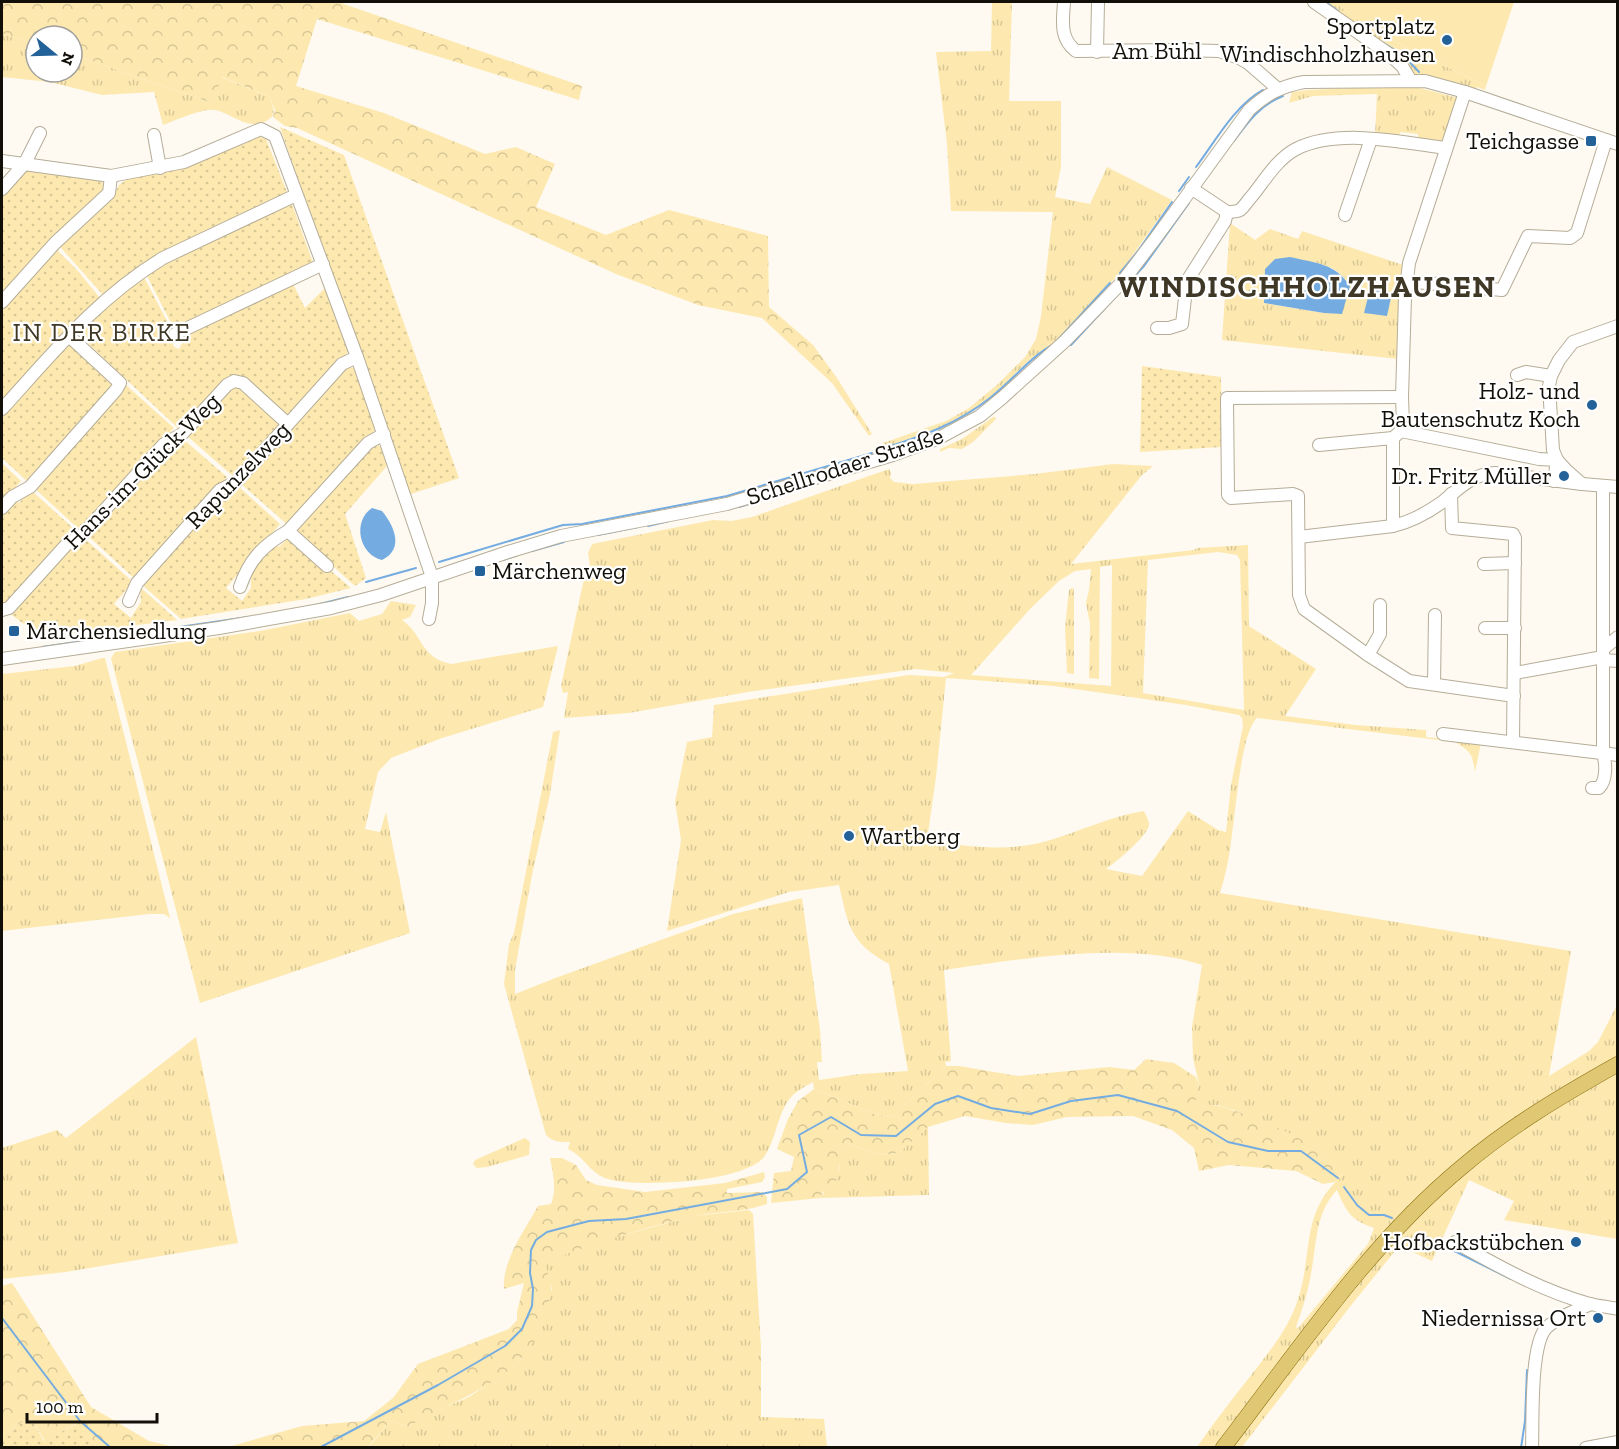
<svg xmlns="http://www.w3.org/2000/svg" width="1619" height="1449" font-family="'Zilla Slab',serif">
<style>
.grass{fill:url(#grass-tufts);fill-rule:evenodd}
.forest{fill:url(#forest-crowns)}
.garden{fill:url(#garden-dots)}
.pitch{fill:#fde9b0}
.water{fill:#74ace1;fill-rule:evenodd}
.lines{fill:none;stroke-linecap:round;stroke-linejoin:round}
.stream{stroke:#74ace1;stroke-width:2}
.minor-casing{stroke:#b5ad98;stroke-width:14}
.major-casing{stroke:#8a6e10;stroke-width:16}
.minor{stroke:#fff;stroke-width:12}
.major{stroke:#dfc773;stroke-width:15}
.poi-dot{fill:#236298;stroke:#fff;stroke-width:2}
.labels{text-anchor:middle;stroke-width:4.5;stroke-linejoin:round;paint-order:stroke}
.poi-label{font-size:24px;fill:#120f08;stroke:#fff;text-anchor:end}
.street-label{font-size:24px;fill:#120f08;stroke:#fff}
.neighbourhood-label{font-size:26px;letter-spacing:1.5px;fill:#3f3826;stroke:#fff}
.district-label{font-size:30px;font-weight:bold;letter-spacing:1.5px;fill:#3f3826;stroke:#fff}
</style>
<defs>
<pattern id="grass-tufts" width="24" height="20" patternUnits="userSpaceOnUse" patternTransform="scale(1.5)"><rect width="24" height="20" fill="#fde9b0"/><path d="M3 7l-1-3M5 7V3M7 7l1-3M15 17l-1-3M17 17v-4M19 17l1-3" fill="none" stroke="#d8c796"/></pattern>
<pattern id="forest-crowns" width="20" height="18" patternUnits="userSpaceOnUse" patternTransform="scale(1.5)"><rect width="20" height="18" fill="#fde9b0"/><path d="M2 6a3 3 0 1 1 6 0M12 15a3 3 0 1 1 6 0" fill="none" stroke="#d8c796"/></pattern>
<pattern id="garden-dots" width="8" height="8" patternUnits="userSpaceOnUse" patternTransform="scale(1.5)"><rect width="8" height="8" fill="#fde9b0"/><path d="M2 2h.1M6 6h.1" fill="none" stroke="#d8c796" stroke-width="1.8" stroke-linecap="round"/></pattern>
</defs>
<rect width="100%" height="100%" fill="#fefaf1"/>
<g class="grass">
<path d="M992,2H1012L1009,101H1061V167L1055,197L1090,204L1107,167L1172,200L1120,273L1053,343C1029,357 1011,380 990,397C957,423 921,436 881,448L883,443L946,421L969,408L998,384L1025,357L1036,339L1041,316L1053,212L951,211L947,144L936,52L991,51Z"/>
<polygon points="1320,2 1334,2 1372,30 1486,86 1485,90 1477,87 1474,92 1415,75 1404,59"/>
<path d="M2,34L36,44V72H72V54L212,103L221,77L270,97C273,107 278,115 266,121C245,133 227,107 208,110C193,112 177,120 163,125L154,92L102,95L50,82L2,77Z"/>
<polygon points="1352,88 1420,88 1458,98 1443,141 1418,140 1418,134 1400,132 1399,137 1375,135 1377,94 1313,96 1289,103 1292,92 1309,90"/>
<path d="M1230,223L1255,240L1270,229L1298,239L1302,231L1403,265L1399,288L1398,359L1222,340ZM1314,262L1332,268L1344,277L1342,313H1324L1264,303L1265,269Z"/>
<polygon points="837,378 872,434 869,436 832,383"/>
<polygon points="993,417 995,417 996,419 973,442 962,449 949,448 940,452 940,449 962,439"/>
<path d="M1113,464L1153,466L1142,475L1071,564L1194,550L1197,548L1248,545L1249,626L1316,669L1285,716L1355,725L1426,730V737L1481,743L1475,772C1472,753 1471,752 1455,742L1257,718C1241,732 1236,811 1232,834C1230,854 1226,874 1220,893L1571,951L1549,1076L1589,1051L1598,1042L1617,1005V1239L1504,1220L1514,1201L1469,1180L1432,1261L1399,1246L1349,1308L1242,1447H1197C1214,1422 1233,1398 1252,1374C1271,1349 1290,1327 1299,1296C1313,1249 1301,1211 1343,1175L1325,1154L1292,1135L1234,1110L1216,1105H1194L1199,1085L1193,1058L1192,1027L1202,965C1129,940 1020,959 944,970L951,1061L945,1062L946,1066L892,1117L875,1114L814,1089L813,1082C806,1086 798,1090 793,1095C777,1111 777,1139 764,1157C745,1182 638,1188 608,1179C590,1174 584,1156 568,1149L570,1142C561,1142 552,1142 546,1135L504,984L509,944L514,933L553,732L560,730L550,794L532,875L515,970V994L558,977L733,914L802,898L820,1030L822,1062H817L819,1080L860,1074L908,1071L889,964C850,943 848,925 839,885L789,892L667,931L681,840L675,802L687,742L712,737L714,705L909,675L944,677L954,673L916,669L748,692L629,713L564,718L568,692L563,693L561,686L583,583L590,566L588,553L592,544L713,520L731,521L752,517L889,469L891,473L890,478L894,482L913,484L1035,474ZM1218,552L1237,555L1240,560L1244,710L1143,693L1148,560ZM1112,565L1111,686L971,675L1030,609L1059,581L1075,571L1091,569L1089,590L1086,603L1090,624L1089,678L1099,679L1100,567ZM946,678L1054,686L1186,705L1239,715L1242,718L1243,726L1231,785L1226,832L1218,830L1188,811L1142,876L1106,869C1117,861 1147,837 1149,825C1149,820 1146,816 1144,811C1111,816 1079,832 1047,841C1008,852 967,847 927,840L936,777ZM1337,1190C1347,1213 1351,1220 1374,1228L1368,1244L1298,1328L1296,1327C1303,1308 1309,1288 1312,1268C1317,1240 1316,1212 1337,1190Z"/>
<polygon points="1072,588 1074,589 1074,674 1067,673 1065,628 1069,590"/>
<path d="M391,601L416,605L410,617L402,620C424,635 419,657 451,664L558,646L543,707L442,738L391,758L378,772L365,829L380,832L386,812L410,933L200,1003L111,658L115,652L260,631L350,613L359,621L382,614Z"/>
<polygon points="102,658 105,658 170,918 164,914 149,914 2,931 2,674 75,666"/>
<polygon points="196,1037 238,1243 66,1272 2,1279 2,1148 57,1130 66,1138"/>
<polygon points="928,1127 929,1195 820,1198 839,1170 841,1156 846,1142 878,1155 899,1153"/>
<polygon points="525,1138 530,1142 529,1155 487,1167 477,1168 473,1164 475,1160"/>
<polygon points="749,1210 753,1214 761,1347 761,1417 824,1419 827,1447 368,1448 391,1420 408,1427 429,1414 469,1397 498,1378 521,1359 552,1289 544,1262 598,1242 693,1216"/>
</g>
<g class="forest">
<polygon points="2,2 338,2 582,86 579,100 317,19 296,86 384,113 485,154 516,147 555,164 536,207 606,235 669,210 768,236 769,307 813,345 837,378 832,383 762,318 698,305 616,274 297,128 285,126 273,117 275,110 270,97 222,77 212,103 72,54 72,36 36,36 36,44 2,34"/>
<path d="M1146,1059L1174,1063L1196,1077L1199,1085L1195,1105C1202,1105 1211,1104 1218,1106C1245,1112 1303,1137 1325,1154C1333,1160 1338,1167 1343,1175L1335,1182L1323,1184L1296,1171L1229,1165L1199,1171L1194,1148L1172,1130L1133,1116L1067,1117L1033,1125L1006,1123L965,1116L928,1127L899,1153L878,1155L846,1142L834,1186L823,1192L820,1198L771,1203L774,1173L791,1171L794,1157L777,1149L788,1119L798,1101L814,1089L875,1114L892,1117L946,1066H959L1018,1076L1109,1067L1134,1070Z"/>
<path d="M550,1158H562L576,1165L586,1180L597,1185L645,1192L725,1183L764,1172L765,1177L762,1182L727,1189V1193L762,1192L767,1197V1204C741,1213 716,1211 690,1217C640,1229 592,1244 545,1262C546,1270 551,1280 551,1288C552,1295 548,1304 546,1311C530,1380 461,1395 408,1427L391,1420L368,1447H228L302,1426L364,1421L393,1398L418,1364L509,1329L517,1320V1312L524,1283L504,1289C502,1260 525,1230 538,1206L551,1204C557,1189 553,1173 550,1158Z"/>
<polygon points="12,1283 91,1407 149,1441 174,1447 97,1447 77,1423 45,1441 30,1417 2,1435 2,1286"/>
</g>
<g class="garden">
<polygon points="280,127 344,155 459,478 408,495"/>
<polygon points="257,136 266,139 287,192 285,195 127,276 103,295 61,248 60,244 111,200 119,185 126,180"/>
<polygon points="29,170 96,178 103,183 105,192 2,295 2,195 23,172"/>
<polygon points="288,204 292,204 313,263 185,326 171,323 147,276 148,271"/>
<polygon points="55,250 57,250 78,271 100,298 2,404 2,308"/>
<path d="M144,277L168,323L166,328L174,347L179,349L188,332L292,282L305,308L326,287L348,352L290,415L285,416L242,379L181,431L80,336C81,317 129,289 144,277Z"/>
<polygon points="71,344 113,384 28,482 2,458 2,415 64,345"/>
<polygon points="1142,366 1221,377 1222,447 1140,452"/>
<polygon points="349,367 354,368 375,427 374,431 289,526 240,483 344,369"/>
<polygon points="126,385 174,428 82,532 33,487"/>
<polygon points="233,386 240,387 280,425 235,478 186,435"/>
<polygon points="183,439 227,477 135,579 87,535 168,447 173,451"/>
<polygon points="376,445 380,446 387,466 345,514 366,578 355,586 294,531 368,449"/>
<polygon points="2,463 21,481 2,502"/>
<polygon points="238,486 280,524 226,588 242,601 251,588 251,571 274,543 279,547 290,536 351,588 306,599 181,619 141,584 221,494 226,498"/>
<polygon points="31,490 74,529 9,602 2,604 2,512 14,498 19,503"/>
<polygon points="84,538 133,582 114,604 131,618 141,602 140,587 177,620 41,637 8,612 68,546 73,551"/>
<polygon points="30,1417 44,1441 78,1423 97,1447 2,1447 2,1435"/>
</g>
<polygon class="pitch" points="1334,2 1514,2 1486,86 1372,30"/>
<g class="water">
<path d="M1290,257C1315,263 1335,263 1350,286L1342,314L1324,313L1264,303L1265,269L1275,259ZM1281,277L1301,279L1309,285L1306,290C1294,294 1285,290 1281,277Z"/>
<polygon points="1370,289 1392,293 1387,316 1364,313"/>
<path d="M372,508L382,511C395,527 404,549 382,560C359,555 352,521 372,508Z"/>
</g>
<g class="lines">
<g class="stream">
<polyline points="1326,2 1338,11"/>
<polyline points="1382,42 1403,55 1419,72"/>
<path d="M1234,141C1248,122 1260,105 1283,96"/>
<path d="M1196,167C1215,142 1234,106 1263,90"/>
<polyline points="1179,191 1189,177"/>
<polyline points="1120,273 1138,251 1172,202"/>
<polyline points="1071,345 1144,266 1189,203"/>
<path d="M881,449C921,437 957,424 990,398C1012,381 1030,357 1054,344L1110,283"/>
<polyline points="739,507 825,481"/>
<polyline points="648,526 669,521"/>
<polyline points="598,535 638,527"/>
<polyline points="532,551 564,542"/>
<polyline points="503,560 518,555"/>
<polyline points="439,562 563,525 582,524 727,496 872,453"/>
<polyline points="366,582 416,568"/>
<polyline points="316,605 348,597"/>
<polyline points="42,647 248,617"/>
<polyline points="1344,1187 1357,1205 1369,1215 1384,1215 1392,1218"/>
<polyline points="1426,1237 1511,1279"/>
<polyline points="2,1318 80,1421 111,1448"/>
<polyline points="319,1448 438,1385 505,1346 522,1329 532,1306 533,1289 530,1273 531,1250 536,1240 547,1232 589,1221 626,1219 787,1189 807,1172 799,1135 831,1117 861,1135 896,1136 935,1104 958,1096 991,1108 1030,1114 1071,1101 1118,1095 1177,1111 1228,1142 1268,1151 1301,1151 1338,1178"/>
<polyline points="1521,1448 1525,1421 1527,1370"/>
</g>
<g class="minor-casing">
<g id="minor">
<path d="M1064,2C1063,20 1059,38 1076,51L1179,50L1219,51L1239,58L1248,63L1278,89"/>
<polyline points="1314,2 1389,54 1402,66 1411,81"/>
<polyline points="1097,52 1098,2"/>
<polyline points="154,135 160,168"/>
<polyline points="2,161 111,176 184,162 261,129 275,136 357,357 432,577 432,603 429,619"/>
<path d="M1191,188L1227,212C1232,212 1236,212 1240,210C1245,206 1248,200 1252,196C1265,180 1277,159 1296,149C1338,128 1401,142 1446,148"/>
<polyline points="2,189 25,163 40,133"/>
<polyline points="1345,215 1371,139"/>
<polyline points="1405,281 1502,290 1528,236 1570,238 1577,233 1606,140"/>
<polyline points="2,302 55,243 109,193 111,176"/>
<polyline points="1618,326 1573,342 1559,360 1551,376 1549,386 1553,450 1557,460 1566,470 1582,484 1618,487"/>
<polyline points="1157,328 1169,328 1182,324 1187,281 1225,221 1227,212"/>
<polyline points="175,334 323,264"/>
<polyline points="1517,375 1526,372 1551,376"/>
<polyline points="1402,397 1227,398 1228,495 1231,498 1293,494 1298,496 1299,595 1304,609 1368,655 1409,681 1514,696"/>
<path d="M2,409C53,353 97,298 163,258L296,195"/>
<polyline points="1401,431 1403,424 1402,397 1405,297 1409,263 1465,92"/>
<polyline points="1319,445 1393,438"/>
<polyline points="1451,494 1452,528 1513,534 1515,538 1513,742"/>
<polyline points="2,508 12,497 30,487 116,390 120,383 69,336"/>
<polyline points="1393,526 1393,438 1401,431 1539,459 1557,460 1554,481"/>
<polyline points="288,531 327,566"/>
<path d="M1299,537L1393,526C1409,522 1427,513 1441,503C1458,490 1471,474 1495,473L1582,484"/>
<polyline points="1484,564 1515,563"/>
<path d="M240,587C249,560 263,545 288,531L368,443L384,434"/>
<polyline points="129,601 137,583 220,490 236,482 342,364 357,357"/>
<polyline points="2,610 9,608 66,545 83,534 164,444 182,434 227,385 234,381 243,383 288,424"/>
<polyline points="1485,628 1515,628"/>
<polyline points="1603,649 1618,637"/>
<polyline points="1368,655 1380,634 1380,605"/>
<path d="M2,659L219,628L331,608L381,595L508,552L561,536L727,504L893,455L937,439L980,416L1002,398L1065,341L1099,306L1123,281L1155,239L1249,110C1266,94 1282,86 1304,82L1425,81L1465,92L1618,144"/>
<polyline points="1603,660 1618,661"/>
<polyline points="1515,673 1603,657"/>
<polyline points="1434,684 1435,615"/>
<polyline points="1443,734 1618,755"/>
<path d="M1592,788H1599C1607,780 1606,763 1603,754V487"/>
<path d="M1455,1242C1498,1266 1542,1291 1590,1304C1599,1306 1608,1307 1618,1309"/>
<path d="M1532,1448C1533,1421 1530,1346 1546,1328C1558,1317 1577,1310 1591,1304"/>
<polyline points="1586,1448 1618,1442"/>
</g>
</g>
<g class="major-casing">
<path id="major" d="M1223,1448C1297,1352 1369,1244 1462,1167C1510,1126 1563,1095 1618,1064"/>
</g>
<use href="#minor" class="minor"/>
<use href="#major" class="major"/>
</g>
<g class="poi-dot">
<circle cx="1447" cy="40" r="6"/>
<rect x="1585" y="135" width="12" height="12" rx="3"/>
<circle cx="1592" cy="405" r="6"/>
<circle cx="1564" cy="476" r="6"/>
<rect x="474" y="565" width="12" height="12" rx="3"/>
<rect x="8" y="625" width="12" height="12" rx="3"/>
<circle cx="849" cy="836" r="6"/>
<circle cx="1576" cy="1242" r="6"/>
<circle cx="1598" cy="1318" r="6"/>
</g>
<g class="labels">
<g class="poi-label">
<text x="1435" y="34">Sportplatz<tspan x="1435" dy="28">Windischholzhausen</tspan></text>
<text x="1579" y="149">Teichgasse</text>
<text x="1580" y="399">Holz- und<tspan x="1580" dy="28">Bautenschutz Koch</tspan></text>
<text x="1552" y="484">Dr. Fritz Müller</text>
<text x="492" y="579" text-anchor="start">Märchenweg</text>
<text x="26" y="639" text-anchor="start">Märchensiedlung</text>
<text x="861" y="844" text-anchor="start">Wartberg</text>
<text x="1564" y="1250">Hofbackstübchen</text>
<text x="1586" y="1326">Niedernissa Ort</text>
</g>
<g class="street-label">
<text x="1157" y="59">Am Bühl</text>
<text transform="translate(845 466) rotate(-18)" y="8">Schellrodaer Straße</text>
<text transform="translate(142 471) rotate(-45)" y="8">Hans-im-Glück-Weg</text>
<text transform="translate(238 475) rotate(-46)" y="8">Rapunzelweg</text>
</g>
<g class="neighbourhood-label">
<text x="102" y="341">IN DER BIRKE</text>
</g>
<g class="district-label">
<text x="1307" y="297">WINDISCHHOLZHAUSEN</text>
</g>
</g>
<rect width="1619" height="1449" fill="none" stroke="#120f08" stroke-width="6"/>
<g transform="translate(54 54) rotate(109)"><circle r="28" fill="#ffffff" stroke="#a09f9c" stroke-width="1.5"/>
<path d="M0-4.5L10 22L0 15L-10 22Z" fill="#236298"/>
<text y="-9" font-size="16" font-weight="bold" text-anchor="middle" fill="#120f08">N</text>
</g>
<path d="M27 1413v9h130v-9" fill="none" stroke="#120f08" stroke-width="3"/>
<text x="36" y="1413" font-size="18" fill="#120f08" stroke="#ffffff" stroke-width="4.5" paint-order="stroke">100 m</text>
</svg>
